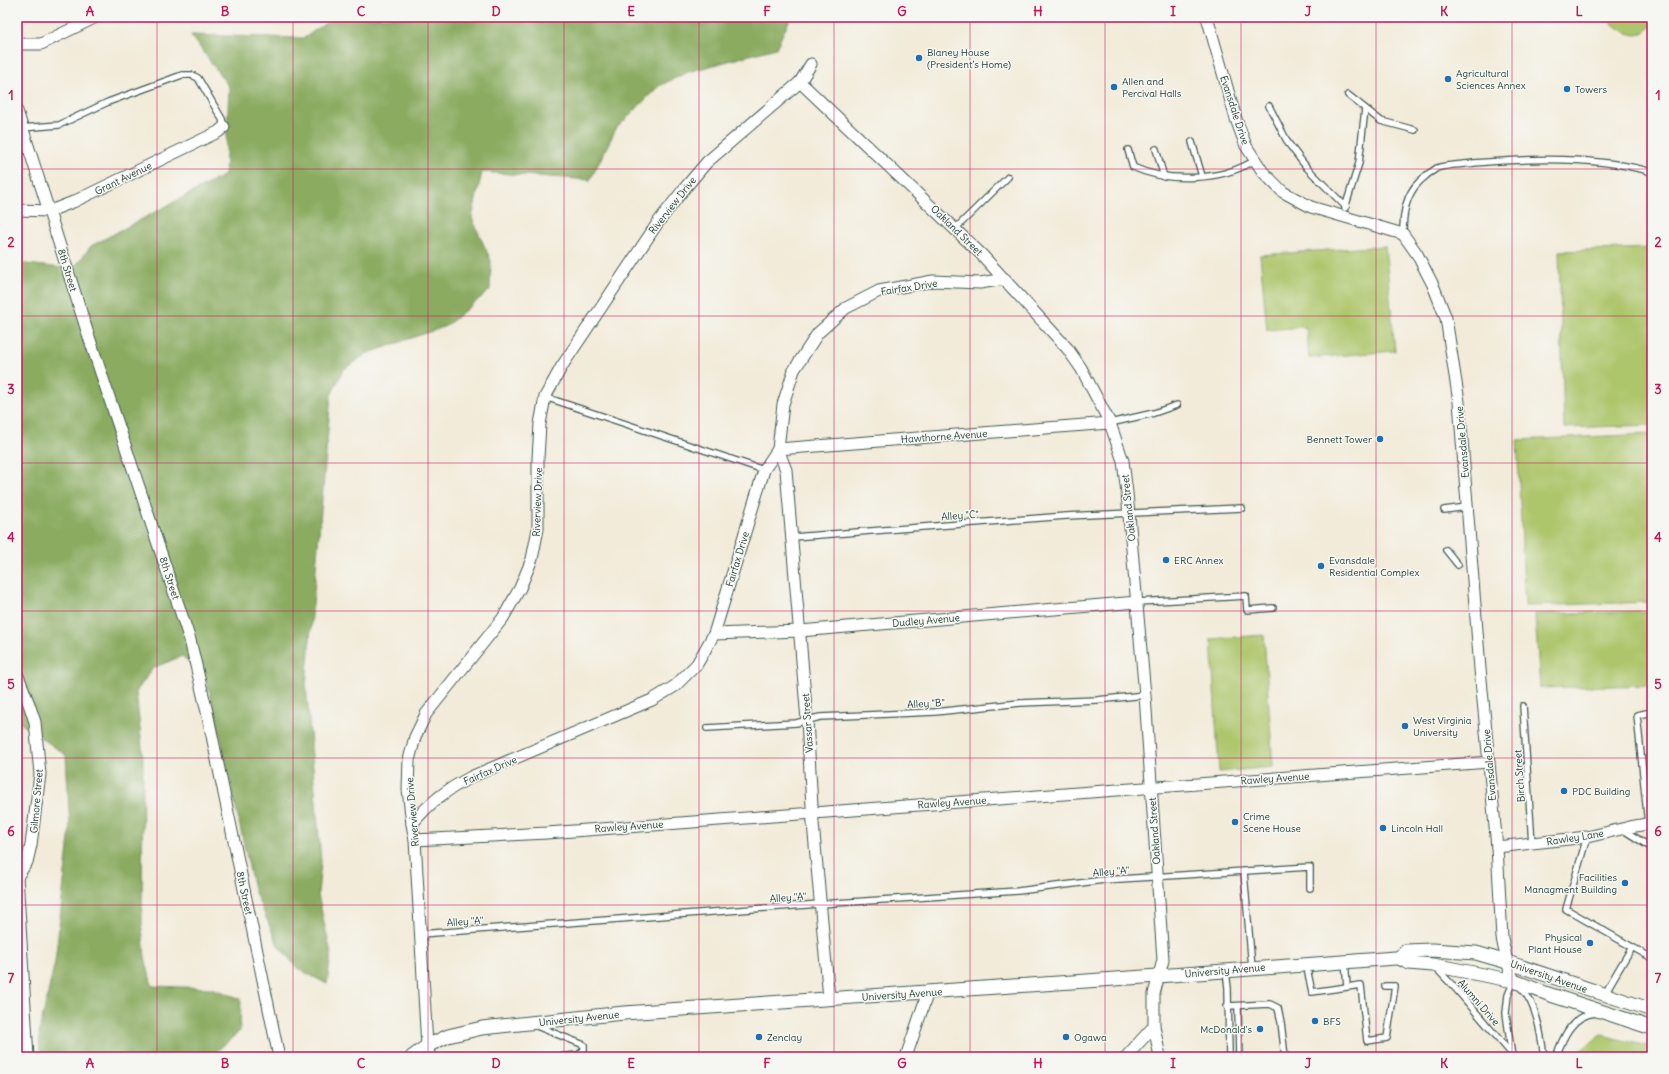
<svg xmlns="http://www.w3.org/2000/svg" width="1669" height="1074" font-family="Delius,sans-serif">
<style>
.green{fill:#adc66c;stroke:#668250}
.forest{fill:#8aab60;stroke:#54744a}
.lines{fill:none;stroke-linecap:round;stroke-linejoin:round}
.service-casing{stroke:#3f574d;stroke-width:8}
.minor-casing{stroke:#3f574d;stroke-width:13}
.tertiary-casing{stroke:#3f574d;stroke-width:15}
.service{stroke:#fff;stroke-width:5.5}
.minor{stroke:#fff;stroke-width:11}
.tertiary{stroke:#fff;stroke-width:13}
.grid{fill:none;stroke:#c2185b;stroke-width:1;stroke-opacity:0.55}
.poi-dot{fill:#1f6fb2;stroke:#f6f6f2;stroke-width:1.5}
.labels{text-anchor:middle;stroke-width:3;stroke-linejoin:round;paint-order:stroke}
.poi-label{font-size:10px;fill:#1f3d34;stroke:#f6f6f2;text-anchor:start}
.street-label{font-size:10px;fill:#1f3d34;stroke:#f6f6f2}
.neatline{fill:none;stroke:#c2185b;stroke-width:1.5}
.grid-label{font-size:13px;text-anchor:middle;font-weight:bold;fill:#c2185b}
</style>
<rect width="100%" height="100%" fill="#f6f6f2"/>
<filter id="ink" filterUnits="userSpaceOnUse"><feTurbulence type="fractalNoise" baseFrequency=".025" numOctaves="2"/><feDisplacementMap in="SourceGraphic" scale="8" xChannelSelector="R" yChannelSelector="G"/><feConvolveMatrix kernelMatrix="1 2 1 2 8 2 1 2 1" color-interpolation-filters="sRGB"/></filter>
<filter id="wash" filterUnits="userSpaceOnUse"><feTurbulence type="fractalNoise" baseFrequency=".012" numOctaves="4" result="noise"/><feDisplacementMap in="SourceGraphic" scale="16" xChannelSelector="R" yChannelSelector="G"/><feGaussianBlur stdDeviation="0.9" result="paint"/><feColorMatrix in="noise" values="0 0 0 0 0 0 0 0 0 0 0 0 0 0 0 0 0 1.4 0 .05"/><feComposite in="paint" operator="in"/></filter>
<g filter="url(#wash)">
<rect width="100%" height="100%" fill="#f2ebd9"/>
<g class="green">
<path d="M1603,17H1652C1652,23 1651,27 1646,31C1633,43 1614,24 1603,17Z"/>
<polygon points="1385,246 1395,351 1309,358 1306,327 1267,330 1260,255"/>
<polygon points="1652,248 1652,425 1564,428 1559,251"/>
<polygon points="1652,434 1652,602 1525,606 1517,440"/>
<polygon points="1652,611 1652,685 1540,688 1535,614"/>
<polygon points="1264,635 1273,767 1219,772 1211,639"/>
<polygon points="1601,1035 1652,1047 1652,1057 1577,1057 1580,1051"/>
</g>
<polygon class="forest" points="334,17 791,17 776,48 688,72 659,86 616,129 590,180 482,172 472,218 491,261 490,290 446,326 366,354 343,370 331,395 306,685 321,861 318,895 331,954 327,984 297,968 278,945 254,890 213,704 205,676 182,656 153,668 136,692 143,757 142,927 145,957 152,986 212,988 241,999 240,1031 210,1057 40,1057 39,1033 55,962 70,829 66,755 17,721 17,358 26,346 17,307 17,263 73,269 91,246 225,175 229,87 191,35 304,38"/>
</g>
<g filter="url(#ink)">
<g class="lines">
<g class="service-casing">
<g id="service">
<polyline points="1348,95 1381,121 1415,130"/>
<polyline points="1269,106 1288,143 1307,168 1346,207"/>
<polyline points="21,128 59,125 108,102 182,75 192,75 198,78 222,119 224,127"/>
<polyline points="1192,142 1202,176"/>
<polyline points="1156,149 1164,177"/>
<path d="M1128,150L1133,167C1167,183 1223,181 1255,160"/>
<polyline points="1345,208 1359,163 1365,109"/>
<polyline points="955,229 1008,177"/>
<path d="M1403,234C1403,215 1405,195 1420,181C1424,177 1432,171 1437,168C1448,164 1462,165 1474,163C1531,158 1597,156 1652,172"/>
<polyline points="545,397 764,470"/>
<polyline points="1110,423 1154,413 1177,405"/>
<polyline points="1444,510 1467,507"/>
<polyline points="793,537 1066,516 1242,508"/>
<polyline points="1446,550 1458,565"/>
<polyline points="1137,602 1246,596 1247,610 1273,608"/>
<polyline points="1523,706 1532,844"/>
<polyline points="707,728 796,723 820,717 935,712 1020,703 1097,700 1145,695"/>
<polyline points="1648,824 1637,715 1652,712"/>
<polyline points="1622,829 1652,848"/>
<polyline points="1587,837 1566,909 1632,947 1609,986 1606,994"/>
<polyline points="1244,872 1252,968"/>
<polyline points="420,934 820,904 1018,891 1104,880 1310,867 1310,888"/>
<polyline points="1632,947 1652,958"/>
<polyline points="1345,961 1347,986"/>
<polyline points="1306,964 1312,992 1361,985 1367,1041 1387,1038 1395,986 1385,986"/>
<polyline points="1436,968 1456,989 1510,1052"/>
<polyline points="1226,971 1228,988 1229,1057"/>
<path d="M1521,988C1537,1004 1541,1035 1544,1057"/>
<polyline points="1227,1006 1270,1004 1278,1008 1281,1022 1285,1057"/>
<polyline points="1238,1007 1239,1057"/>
<polyline points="534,1025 584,1045 584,1050 578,1055 555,1057"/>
<polyline points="1512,1057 1506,1013 1508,995 1514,981"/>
<path d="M1556,1057C1563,1037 1572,1015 1596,1013"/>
</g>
</g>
<g class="minor-casing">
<g id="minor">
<polyline points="1207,17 1236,119 1246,146 1263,172 1283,192 1311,207 1403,234 1417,254 1433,285 1446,318 1459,402 1480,669 1497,847 1502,938 1507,962 1514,981"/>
<polyline points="17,44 41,44 96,17"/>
<polyline points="800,82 982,255 1067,348 1081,368 1110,423 1123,461 1127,493 1145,695 1163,960 1154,994 1154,1026 1160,1057"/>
<polyline points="17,111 88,334 190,640 207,712 279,1057"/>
<polyline points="17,210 50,211 73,202 218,132 224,127"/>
<polyline points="714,634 800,631 1137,602"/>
<path d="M412,824C431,801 446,790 473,776L652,700L675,686L697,664L714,634L764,470L778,449L783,404L794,370L818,333L846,308L879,291L933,281L980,283L1005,279"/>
<polyline points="415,840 547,833 1489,762"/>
<polyline points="1497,847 1587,837 1630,827 1652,823"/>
<polyline points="17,876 28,1057"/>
<polyline points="17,877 27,862 31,845 40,774 35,722 29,704 18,676"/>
<polyline points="829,998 813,823 807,720 786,470 778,449 1110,423"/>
<polyline points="430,1057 427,1046 415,840 412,824 408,789 409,760 415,737 426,714 503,618 520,588 532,559 538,529 538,459 540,424 545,397 562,366 659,221 684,189 707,162 800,82 811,64"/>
<polyline points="906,1057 928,992"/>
<polyline points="1126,1057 1154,1026"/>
</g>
</g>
<g class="tertiary-casing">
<g id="tertiary">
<polyline points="1399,958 1406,951 1432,950 1476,953 1507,962 1652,1010"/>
<polyline points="412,1057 427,1046 448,1036 482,1028 624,1013 1158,976 1395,958 1399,958 1409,963 1433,965 1514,981 1548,994 1652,1028"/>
</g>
</g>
<use href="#service" class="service"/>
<use href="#minor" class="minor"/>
<use href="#tertiary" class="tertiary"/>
</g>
</g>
<path class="grid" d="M157,17V1057M293,17V1057M428,17V1057M564,17V1057M699,17V1057M834,17V1057M970,17V1057M1105,17V1057M1241,17V1057M1376,17V1057M1512,17V1057M17,169H1652M17,316H1652M17,463H1652M17,611H1652M17,758H1652M17,905H1652"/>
<g class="poi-dot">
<circle cx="919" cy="58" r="4"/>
<circle cx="1448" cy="79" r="4"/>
<circle cx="1114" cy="87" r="4"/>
<circle cx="1567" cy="89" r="4"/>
<circle cx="1380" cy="439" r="4"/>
<circle cx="1166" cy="560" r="4"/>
<circle cx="1321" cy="566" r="4"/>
<circle cx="1405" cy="726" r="4"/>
<circle cx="1564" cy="791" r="4"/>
<circle cx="1235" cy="822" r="4"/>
<circle cx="1383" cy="828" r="4"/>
<circle cx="1625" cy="883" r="4"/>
<circle cx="1590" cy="943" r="4"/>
<circle cx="1315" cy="1021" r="4"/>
<circle cx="1260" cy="1029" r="4"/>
<circle cx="759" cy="1037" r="4"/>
<circle cx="1066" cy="1037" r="4"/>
</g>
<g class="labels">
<g class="poi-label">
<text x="927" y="56">Blaney House<tspan x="927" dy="12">(President’s Home)</tspan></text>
<text x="1456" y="77">Agricultural<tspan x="1456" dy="12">Sciences Annex</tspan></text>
<text x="1122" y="85">Allen and<tspan x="1122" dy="12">Percival Halls</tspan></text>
<text x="1575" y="93">Towers</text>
<text x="1372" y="443" text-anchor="end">Bennett Tower</text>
<text x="1174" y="564">ERC Annex</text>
<text x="1329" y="564">Evansdale<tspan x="1329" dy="12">Residential Complex</tspan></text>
<text x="1413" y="724">West Virginia<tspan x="1413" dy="12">University</tspan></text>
<text x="1572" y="795">PDC Building</text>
<text x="1243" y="820">Crime<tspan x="1243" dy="12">Scene House</tspan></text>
<text x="1391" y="832">Lincoln Hall</text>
<text x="1617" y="881" text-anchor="end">Facilities<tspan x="1617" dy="12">Managment Building</tspan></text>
<text x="1582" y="941" text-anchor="end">Physical<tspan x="1582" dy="12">Plant House</tspan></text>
<text x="1323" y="1025">BFS</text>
<text x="1252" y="1033" text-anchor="end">McDonald's</text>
<text x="767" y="1041">Zenclay</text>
<text x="1074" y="1041">Ogawa</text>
</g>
<g class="street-label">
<text transform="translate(1235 110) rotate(72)" y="4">Evansdale Drive</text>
<text transform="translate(123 178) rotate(-26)" y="4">Grant Avenue</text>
<text transform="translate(672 205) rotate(-52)" y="4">Riverview Drive</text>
<text transform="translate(957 230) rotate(44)" y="4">Oakland Street</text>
<text transform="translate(68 270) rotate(73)" y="4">8th Street</text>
<text transform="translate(909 287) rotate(-9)" y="4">Fairfax Drive</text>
<text transform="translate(944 436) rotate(-4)" y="4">Hawthorne Avenue</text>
<text transform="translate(1462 442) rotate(-95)" y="4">Evansdale Drive</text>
<text transform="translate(537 502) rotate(-88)" y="4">Riverview Drive</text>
<text transform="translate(1128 508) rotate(-96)" y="4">Oakland Street</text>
<text transform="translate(960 515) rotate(-4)" y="4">Alley "C"</text>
<text transform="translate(737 559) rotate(-73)" y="4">Fairfax Drive</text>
<text transform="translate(170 578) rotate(72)" y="4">8th Street</text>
<text transform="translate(926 620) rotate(-5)" y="4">Dudley Avenue</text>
<text transform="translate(926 703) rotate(-3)" y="4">Alley "B"</text>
<text transform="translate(807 723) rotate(-94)" y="4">Vassar Street</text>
<text transform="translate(1489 765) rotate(-95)" y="4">Evansdale Drive</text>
<text transform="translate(490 770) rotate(-24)" y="4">Fairfax Drive</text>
<text transform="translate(1519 776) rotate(-94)" y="4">Birch Street</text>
<text transform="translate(1275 778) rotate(-4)" y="4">Rawley Avenue</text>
<text transform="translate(36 801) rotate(-85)" y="4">Gilmore Street</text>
<text transform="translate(952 802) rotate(-4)" y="4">Rawley Avenue</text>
<text transform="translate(412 812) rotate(-95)" y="4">Riverview Drive</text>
<text transform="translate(629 826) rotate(-4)" y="4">Rawley Avenue</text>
<text transform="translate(1154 831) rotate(-94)" y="4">Oakland Street</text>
<text transform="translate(1575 837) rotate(-9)" y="4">Rawley Lane</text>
<text transform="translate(1111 871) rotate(-5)" y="4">Alley "A"</text>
<text transform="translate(245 893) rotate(78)" y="4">8th Street</text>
<text transform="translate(788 897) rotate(-4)" y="4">Alley "A"</text>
<text transform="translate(465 921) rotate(-4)" y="4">Alley "A"</text>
<text transform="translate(1225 970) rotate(-5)" y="4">University Avenue</text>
<text transform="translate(1549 976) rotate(19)" y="4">University Avenue</text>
<text transform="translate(902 994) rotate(-4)" y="4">University Avenue</text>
<text transform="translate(1479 1002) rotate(49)" y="4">Alumni Drive</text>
<text transform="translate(579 1018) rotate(-6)" y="4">University Avenue</text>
</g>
</g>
<rect width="1669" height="1074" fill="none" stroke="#f6f6f2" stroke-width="44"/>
<rect x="22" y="22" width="1625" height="1030" class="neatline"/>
<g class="grid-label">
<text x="90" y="16">A</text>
<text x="225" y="16">B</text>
<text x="361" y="16">C</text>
<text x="496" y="16">D</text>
<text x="631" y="16">E</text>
<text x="767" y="16">F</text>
<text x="902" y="16">G</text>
<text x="1038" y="16">H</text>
<text x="1173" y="16">I</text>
<text x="1308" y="16">J</text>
<text x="1444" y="16">K</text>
<text x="1579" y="16">L</text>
<text x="11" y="100">1</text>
<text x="1658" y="100">1</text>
<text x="11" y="247">2</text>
<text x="1658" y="247">2</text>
<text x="11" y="394">3</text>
<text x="1658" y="394">3</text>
<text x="11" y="542">4</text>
<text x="1658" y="542">4</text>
<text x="11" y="689">5</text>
<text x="1658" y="689">5</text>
<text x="11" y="836">6</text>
<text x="1658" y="836">6</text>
<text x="11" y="983">7</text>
<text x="1658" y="983">7</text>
<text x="90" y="1068">A</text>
<text x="225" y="1068">B</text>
<text x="361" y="1068">C</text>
<text x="496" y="1068">D</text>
<text x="631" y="1068">E</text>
<text x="767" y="1068">F</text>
<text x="902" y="1068">G</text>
<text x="1038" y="1068">H</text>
<text x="1173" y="1068">I</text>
<text x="1308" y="1068">J</text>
<text x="1444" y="1068">K</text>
<text x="1579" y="1068">L</text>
</g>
</svg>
